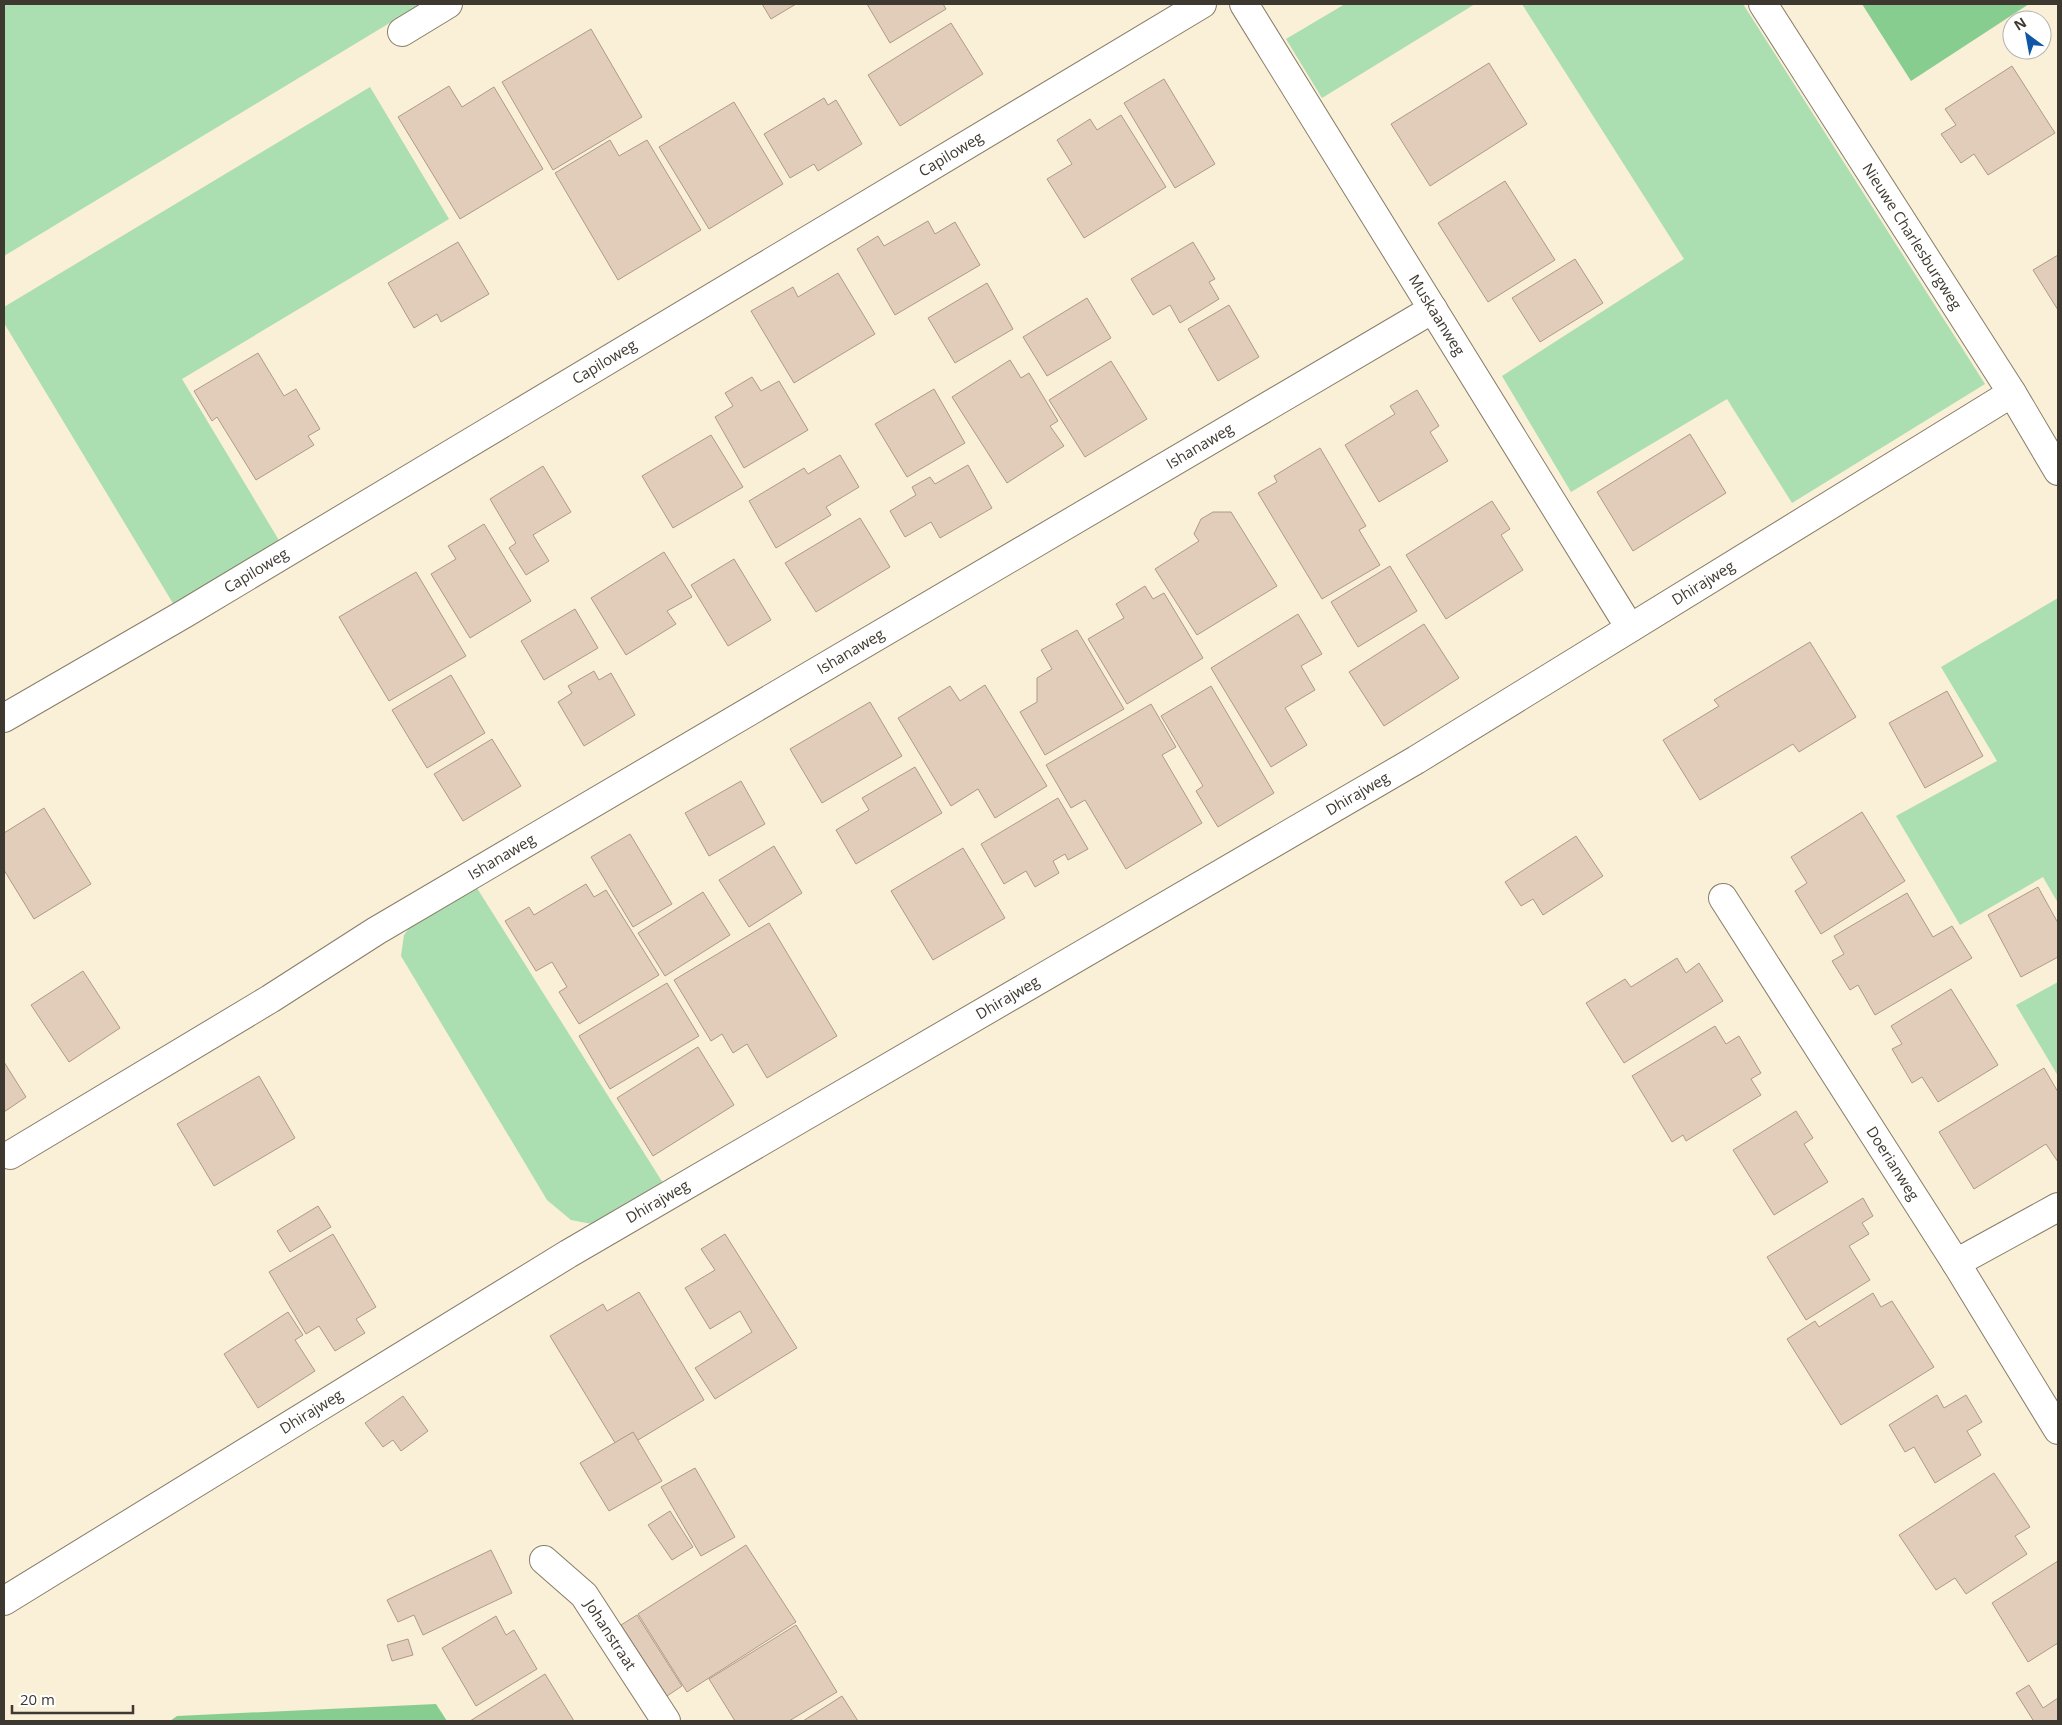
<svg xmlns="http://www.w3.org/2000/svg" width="2062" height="1725" font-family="'Open Sans',sans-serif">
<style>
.green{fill:#abdeb0}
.forest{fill:#88cd90}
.building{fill:#e2cdbb;stroke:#ae9a89}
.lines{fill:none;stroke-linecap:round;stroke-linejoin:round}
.street-casing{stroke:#887d68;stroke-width:30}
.street{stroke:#fff;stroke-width:28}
.labels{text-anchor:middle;stroke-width:4;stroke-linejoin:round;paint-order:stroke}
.street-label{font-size:15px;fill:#3e3930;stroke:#fff}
</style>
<rect width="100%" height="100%" fill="#faefd7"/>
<g class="green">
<polygon points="4,4 421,4 4,256"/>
<polygon points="1345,4 1475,4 1322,98 1286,39"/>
<polygon points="1522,4 1743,4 1985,384 1792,503 1727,399 1571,492 1502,376 1684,259"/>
<polygon points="370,87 449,219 182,379 280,542 174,605 4,323 4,307"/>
<polygon points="2058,598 2058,903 2043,877 1960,925 1896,816 1997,761 1941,667"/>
<polygon points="475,885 663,1183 597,1225 571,1220 547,1200 401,956 404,935 418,916"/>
<polygon points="2058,982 2058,1076 2016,1005"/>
</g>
<g class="forest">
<polygon points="1862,4 2029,4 1911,81"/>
<polygon points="436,1704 447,1721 170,1721 177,1716"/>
</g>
<g class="building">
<polygon points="762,4 796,4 771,19"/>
<polygon points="867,4 943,4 946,9 890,43"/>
<polygon points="951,23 983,74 900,126 868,75"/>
<polygon points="591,29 642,117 553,170 502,82"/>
<polygon points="1489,63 1527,124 1430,186 1391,124"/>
<polygon points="2012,66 2055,133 1988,175 1974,154 1961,163 1941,134 1956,125 1945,109"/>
<polygon points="1164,79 1215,164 1175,188 1124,103"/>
<polygon points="449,86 462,107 494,87 543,169 460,219 398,117"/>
<polygon points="824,98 828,105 836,100 862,144 818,171 814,164 790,178 764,134"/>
<polygon points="734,102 783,184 709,229 659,147"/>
<polygon points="1121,115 1166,187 1084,238 1047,179 1072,164 1057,140 1090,119 1097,130"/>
<polygon points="610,140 619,156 647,140 701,230 618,280 555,173"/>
<polygon points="1505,181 1555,260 1488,302 1438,223"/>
<polygon points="928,221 935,234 955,222 980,265 895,315 857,249 878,236 884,246"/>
<polygon points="458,242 489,294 441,322 437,314 414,328 388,283"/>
<polygon points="1193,242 1215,279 1209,282 1219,299 1180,323 1170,305 1153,315 1131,279"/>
<polygon points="2058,255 2058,310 2033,270"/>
<polygon points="1575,259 1603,303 1540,342 1512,298"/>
<polygon points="838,273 875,334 794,383 751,311 793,287 798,297"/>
<polygon points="987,283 1013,329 955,363 928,318"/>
<polygon points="1087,298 1111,338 1047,376 1023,337"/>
<polygon points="1229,305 1259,357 1218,381 1188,329"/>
<polygon points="258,353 284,396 296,389 320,429 308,436 314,445 256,480 217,417 212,421 194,391"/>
<polygon points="1010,360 1021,378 1029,373 1058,421 1050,426 1064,446 1007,483 952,397"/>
<polygon points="1111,361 1147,419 1085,457 1049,400"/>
<polygon points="752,377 761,391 779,381 808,430 744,468 715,417 733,406 725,393"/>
<polygon points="934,389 965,443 907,477 875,424"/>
<polygon points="1417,390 1439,426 1430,432 1448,461 1379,502 1345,445 1395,414 1390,406"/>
<polygon points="1690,434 1726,493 1633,551 1597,492"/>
<polygon points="711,435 743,487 673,528 642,476"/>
<polygon points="1320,448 1366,526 1359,530 1380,565 1322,599 1258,493 1277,482 1274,476"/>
<polygon points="840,455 859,487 826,507 831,515 776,548 749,501 804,468 808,474"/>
<polygon points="968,465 992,508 940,538 931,522 905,537 890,511 916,495 912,487 930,477 935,484"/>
<polygon points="543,466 571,512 533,535 549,561 526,575 509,548 516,543 490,499"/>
<polygon points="1492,501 1510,529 1501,535 1523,570 1446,619 1406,555"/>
<polygon points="1213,512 1231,512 1277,586 1197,635 1155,569 1199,541 1194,534 1201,519"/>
<polygon points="860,518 890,567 816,612 785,563"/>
<polygon points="484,524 531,601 470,638 431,574 456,559 448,546"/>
<polygon points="664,552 692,597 667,611 676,624 626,655 591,598"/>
<polygon points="734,559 771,620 728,646 691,585"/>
<polygon points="1390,566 1417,611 1358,647 1331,602"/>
<polygon points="416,572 466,656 389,701 339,617"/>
<polygon points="1145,586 1153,599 1164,593 1203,658 1127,704 1088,639 1124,618 1116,604"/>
<polygon points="575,609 598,648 544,680 521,641"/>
<polygon points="1298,614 1322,654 1301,666 1315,690 1285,708 1307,745 1271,767 1211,668"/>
<polygon points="1424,624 1459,678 1384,726 1349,672"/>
<polygon points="1077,630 1124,709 1045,755 1020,712 1037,702 1037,678 1052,669 1041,650"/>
<polygon points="1810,642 1856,717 1799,752 1793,744 1700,800 1663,740 1719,706 1714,700"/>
<polygon points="594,671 599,680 611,673 635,715 584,746 558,702 572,693 568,686"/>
<polygon points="451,675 485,733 427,768 392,710"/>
<polygon points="985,685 1047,786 995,818 978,789 951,806 898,718 950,686 960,701"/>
<polygon points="1211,686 1274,793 1218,827 1196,791 1203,786 1161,716"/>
<polygon points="1947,691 1983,756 1925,788 1889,723"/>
<polygon points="870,702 902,756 822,803 790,749"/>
<polygon points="1151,704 1176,747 1162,755 1202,823 1126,869 1085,800 1071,808 1046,765"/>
<polygon points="492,739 521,786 463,821 434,774"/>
<polygon points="915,767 942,813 856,864 836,830 869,810 862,798"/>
<polygon points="741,781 765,824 709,856 685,813"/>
<polygon points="1058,798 1088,849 1068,860 1065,854 1053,861 1059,873 1035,887 1026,871 1004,884 981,844"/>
<polygon points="44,808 91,884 34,919 4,870 4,833"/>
<polygon points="1862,812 1905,881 1821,934 1795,891 1807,883 1791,857"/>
<polygon points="630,834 672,904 633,927 591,857"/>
<polygon points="1576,836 1603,876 1543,915 1533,899 1521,906 1505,882"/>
<polygon points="774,846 802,893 749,927 719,880"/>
<polygon points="963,848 1005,918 933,960 891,891"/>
<polygon points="586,884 594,897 606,890 659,975 579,1024 559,992 567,987 552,962 536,971 505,921 529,907 534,915"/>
<polygon points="2038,887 2058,923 2058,957 2021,977 1988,915"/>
<polygon points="703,892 730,935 665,976 638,933"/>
<polygon points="1907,893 1933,937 1952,926 1972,958 1875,1015 1858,985 1850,990 1832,961 1844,954 1834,936"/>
<polygon points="769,923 837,1036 767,1078 747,1044 733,1053 722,1034 711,1041 674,980"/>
<polygon points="1677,958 1686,973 1699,963 1723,1001 1624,1063 1586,1003 1625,979 1631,987"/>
<polygon points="83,971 120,1028 69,1062 31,1005"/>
<polygon points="667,983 699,1036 610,1089 579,1036"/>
<polygon points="1951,989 1998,1065 1938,1102 1922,1077 1912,1083 1892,1049 1902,1044 1891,1026"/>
<polygon points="1715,1026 1726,1044 1739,1036 1761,1073 1751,1079 1761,1095 1686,1141 1683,1135 1672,1142 1632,1076"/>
<polygon points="698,1047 734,1105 653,1156 617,1098"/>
<polygon points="4,1062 26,1097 4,1112"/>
<polygon points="2044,1068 2058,1092 2058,1162 2046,1144 1974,1189 1939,1132"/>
<polygon points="259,1076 295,1138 214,1186 177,1124"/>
<polygon points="1796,1111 1813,1138 1804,1144 1828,1182 1774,1215 1733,1150"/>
<polygon points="1863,1198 1873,1216 1862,1223 1869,1234 1849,1246 1870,1280 1806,1320 1767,1257"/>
<polygon points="318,1206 331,1227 290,1252 277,1231"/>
<polygon points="333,1234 376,1307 356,1319 365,1333 335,1351 319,1326 306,1334 269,1272"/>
<polygon points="725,1234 797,1348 715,1399 695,1368 752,1332 740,1311 710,1329 685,1288 715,1270 701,1249"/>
<polygon points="639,1292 704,1400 620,1451 550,1336 603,1304 607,1311"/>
<polygon points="1873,1293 1881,1307 1892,1301 1934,1367 1841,1425 1787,1339 1815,1321 1819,1327"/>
<polygon points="288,1312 303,1335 295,1340 315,1371 258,1408 224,1354"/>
<polygon points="1937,1395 1944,1408 1966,1395 1982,1422 1967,1431 1981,1455 1935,1483 1914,1447 1905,1452 1889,1425"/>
<polygon points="403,1396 428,1431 401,1451 393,1440 383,1447 365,1423"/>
<polygon points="633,1432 662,1481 609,1511 580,1463"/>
<polygon points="695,1468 735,1537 701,1556 661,1487"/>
<polygon points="1994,1473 2030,1527 2015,1536 2027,1554 1966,1594 1955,1578 1936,1590 1899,1535"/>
<polygon points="670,1511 693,1547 672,1560 648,1525"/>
<polygon points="746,1545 796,1622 687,1692 638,1614"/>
<polygon points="491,1550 512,1593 423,1635 414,1615 398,1622 387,1600"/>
<polygon points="2058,1561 2058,1643 2028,1662 1992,1603"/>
<polygon points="637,1615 682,1686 667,1696 621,1625"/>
<polygon points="496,1616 506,1635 514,1630 537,1669 476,1706 442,1648"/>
<polygon points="796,1625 837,1692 789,1721 735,1721 709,1679"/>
<polygon points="408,1639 413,1655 392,1661 387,1645"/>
<polygon points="545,1674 574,1721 470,1721"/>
<polygon points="2029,1685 2043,1708 2058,1698 2058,1721 2031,1721 2033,1720 2016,1693"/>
<polygon points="842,1696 858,1721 803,1721"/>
</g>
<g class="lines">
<g class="street-casing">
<g id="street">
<path id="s1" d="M1244,4L1630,628"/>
<path id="s2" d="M1763,4L2012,393L2058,471"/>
<polyline points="402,32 448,4"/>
<path id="s3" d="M4,718L184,614L1202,4"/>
<path id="s4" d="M1723,898L1956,1263L2058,1430"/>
<path id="s5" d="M10,1155L270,999L376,931L1433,309"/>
<polyline points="1956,1263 2058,1207"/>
<path id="s6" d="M544,1560L584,1595L666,1721"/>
<path id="s7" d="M4,1601L568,1254L1416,760L2012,393"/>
</g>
</g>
<use href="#street" class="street"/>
</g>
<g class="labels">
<g class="street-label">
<text dy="5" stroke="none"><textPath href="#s3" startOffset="1102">Capiloweg</textPath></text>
<text dy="5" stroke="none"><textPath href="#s2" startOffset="276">Nieuwe Charlesburgweg</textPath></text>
<text dy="5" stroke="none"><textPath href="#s1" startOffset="366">Muskaanweg</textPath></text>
<text dy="5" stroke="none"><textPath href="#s3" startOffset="698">Capiloweg</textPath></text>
<text dy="5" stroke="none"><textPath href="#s5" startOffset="1385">Ishanaweg</textPath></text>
<text dy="5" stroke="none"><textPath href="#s3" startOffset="292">Capiloweg</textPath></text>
<text dy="5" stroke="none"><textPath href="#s7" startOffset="1981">Dhirajweg</textPath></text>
<text dy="5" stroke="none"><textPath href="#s5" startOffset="980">Ishanaweg</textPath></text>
<text dy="5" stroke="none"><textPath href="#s7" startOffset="1576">Dhirajweg</textPath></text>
<text dy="5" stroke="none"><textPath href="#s5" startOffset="575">Ishanaweg</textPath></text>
<text dy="5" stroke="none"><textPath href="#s7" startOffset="1171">Dhirajweg</textPath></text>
<text dy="5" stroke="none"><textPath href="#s4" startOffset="315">Doerianweg</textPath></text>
<text dy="5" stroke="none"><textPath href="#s7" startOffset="766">Dhirajweg</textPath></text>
<text dy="5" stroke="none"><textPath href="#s7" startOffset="361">Dhirajweg</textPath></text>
<text dy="5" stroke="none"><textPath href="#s6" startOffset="101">Johanstraat</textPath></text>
</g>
</g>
<rect width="2062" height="1725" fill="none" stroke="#3e3930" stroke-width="10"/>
<g transform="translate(2027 35) rotate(328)"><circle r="24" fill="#ffffff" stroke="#b2b0ac"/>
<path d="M0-4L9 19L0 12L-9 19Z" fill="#0f57a6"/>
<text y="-8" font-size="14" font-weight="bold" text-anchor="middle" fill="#3e3930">N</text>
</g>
<path d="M12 1705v8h121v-8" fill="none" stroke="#3e3930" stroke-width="2.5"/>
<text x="20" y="1705" font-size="15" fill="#3e3930" stroke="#ffffff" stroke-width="4" paint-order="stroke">20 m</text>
</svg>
